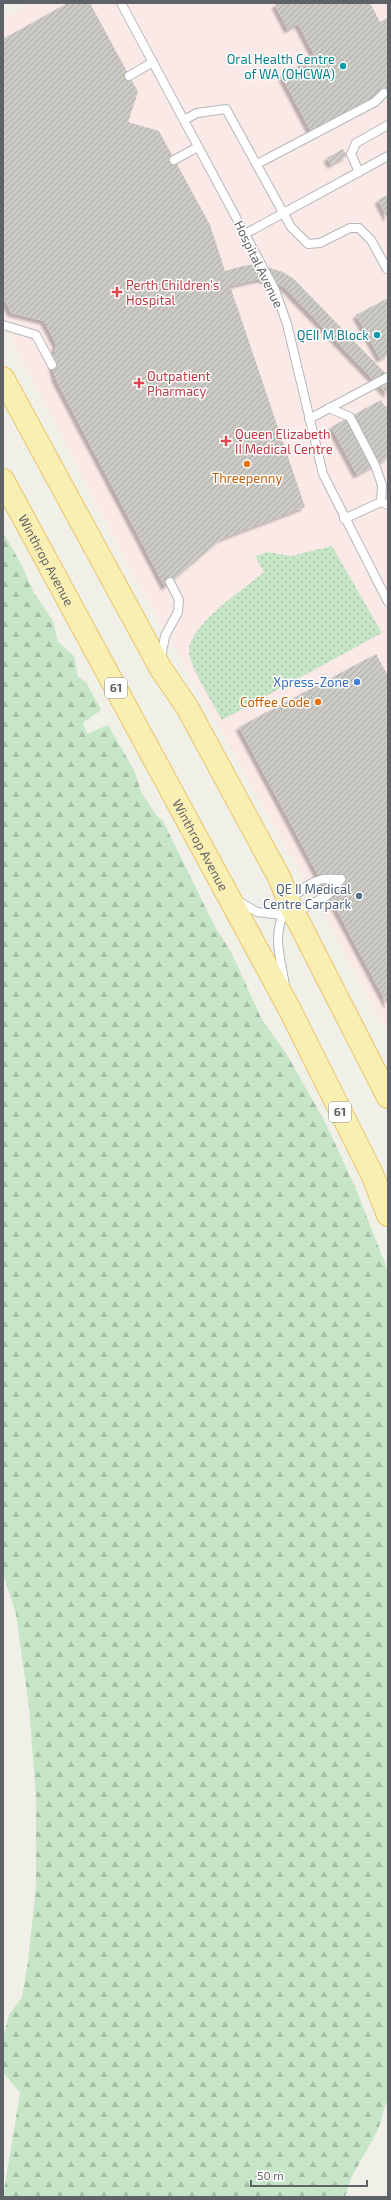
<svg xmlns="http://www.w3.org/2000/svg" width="391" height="2200" font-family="'Exo 2',sans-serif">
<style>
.medical{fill:#fbe9e7}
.green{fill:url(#green-dots)}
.forest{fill:url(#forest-firs)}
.building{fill:url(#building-hatch);filter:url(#shadow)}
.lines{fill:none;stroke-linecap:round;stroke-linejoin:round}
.lane-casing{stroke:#b5b8bb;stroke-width:10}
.primary-casing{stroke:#eac568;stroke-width:24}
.lane{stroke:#fff;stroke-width:8}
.primary{stroke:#faefb3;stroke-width:22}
.culture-dot{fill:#0f9aa8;stroke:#fff;stroke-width:1.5}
.health-dot{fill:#e0444e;stroke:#fff;stroke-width:1.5}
.food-dot{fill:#e8710a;stroke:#fff;stroke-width:1.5}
.shop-dot{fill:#3f7fe0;stroke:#fff;stroke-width:1.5}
.service-dot{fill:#5c6f8a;stroke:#fff;stroke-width:1.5}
.labels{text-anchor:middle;stroke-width:3;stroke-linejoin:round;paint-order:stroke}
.shield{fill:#fff;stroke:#8f9295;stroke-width:1}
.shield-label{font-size:12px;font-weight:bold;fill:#5f6367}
.culture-label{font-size:13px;fill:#0d838f;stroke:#fff;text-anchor:end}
.street-label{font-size:13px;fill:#5f6367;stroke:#fff}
.health-label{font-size:13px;fill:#be3a42;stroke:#fff;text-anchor:start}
.food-label{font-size:13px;fill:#c56008;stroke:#fff}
.shop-label{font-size:13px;fill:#366cbe;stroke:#fff;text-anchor:end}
.service-label{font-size:13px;fill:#4e5e75;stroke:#fff;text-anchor:end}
</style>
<defs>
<pattern id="green-dots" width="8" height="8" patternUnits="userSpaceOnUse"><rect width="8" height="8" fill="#c7e6c7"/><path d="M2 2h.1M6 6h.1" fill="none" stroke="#a5bea5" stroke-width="1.8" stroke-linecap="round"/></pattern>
<pattern id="forest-firs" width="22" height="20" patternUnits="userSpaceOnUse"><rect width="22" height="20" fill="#c7e6c7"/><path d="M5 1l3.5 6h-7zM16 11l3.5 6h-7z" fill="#a5bea5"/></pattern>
<pattern id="building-hatch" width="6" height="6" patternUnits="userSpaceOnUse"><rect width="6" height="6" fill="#cccac4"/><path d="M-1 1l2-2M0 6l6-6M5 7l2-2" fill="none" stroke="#a9a8a3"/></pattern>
<filter id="shadow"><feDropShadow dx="-3.5" dy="3.5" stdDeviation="1" flood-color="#0004"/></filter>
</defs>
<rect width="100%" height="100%" fill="#f0efe8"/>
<polygon class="medical" points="32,3 388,3 388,1034 333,931 125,559 3,322 3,19"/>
<path class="green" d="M332,546L382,633L222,720C214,705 188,665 189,650C190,624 245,588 264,572L255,556L268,552L291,556Z"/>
<polygon class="forest" points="3,532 23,568 34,593 53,621 58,642 74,656 78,677 86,682 101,710 83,723 87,734 108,725 135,772 141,792 156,815 163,821 214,925 232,954 261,1018 286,1053 325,1122 356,1189 388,1271 388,2097 378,2130 351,2178 345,2197 3,2197 20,2093 3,2072 3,2039 9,2015 22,1997 28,1962 36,1887 36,1797 29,1707 21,1650 16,1614 3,1573"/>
<g class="building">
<polygon points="68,3 90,3 138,92 128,122 159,131 210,225 225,271 243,266 257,264 283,272 294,279 385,373 388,374 388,395 285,288 278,284 260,279 230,286 305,507 221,539 165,587 56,380 52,365 56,344 44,321 11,313 3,297 3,39"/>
<polygon points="278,3 370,3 380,22 387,18 388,20 388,91 311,132 281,75 315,57 298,24 288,30 275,5"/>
<polygon points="343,149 347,156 331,165 327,158"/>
<polygon points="388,195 388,220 378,200"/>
<polygon points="388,298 388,355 380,359 356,315"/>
<polygon points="381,400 385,407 388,405 388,458 357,475 331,427"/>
<polygon points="376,654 388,676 388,1006 239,727"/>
</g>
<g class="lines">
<g class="lane-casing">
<g id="lane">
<polyline points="121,3 275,290 287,324 323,474 388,602"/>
<polyline points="129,76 153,62"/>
<polyline points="184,120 197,113 226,109 291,227 308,244 320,243 350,228 359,228 371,240 387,269 388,268"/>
<polyline points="174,160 198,147"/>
<polyline points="257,164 375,102 384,93"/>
<polyline points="359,172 351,154 356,143 388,125"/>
<polyline points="245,234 388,156"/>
<polyline points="3,325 36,335 52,365"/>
<polyline points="329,408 350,417 375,465 382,485 381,502"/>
<polyline points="309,419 388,377"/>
<polyline points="344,519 381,502 388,505"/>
<polyline points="161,658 165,636 178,612 179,600 170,582"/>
<polyline points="238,901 257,912 282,915 295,913 328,895 341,879"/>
<path d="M285,986C283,971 278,955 278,939C278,915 295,887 320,880C326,878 335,879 341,879"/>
</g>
</g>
<g class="primary-casing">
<g id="primary">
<polyline points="3,378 161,669 187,707 280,879 289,903 388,1097"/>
<path id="s1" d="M3,480L290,1010L372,1174L388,1215"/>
</g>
</g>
<use href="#lane" class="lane"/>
<use href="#primary" class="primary"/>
</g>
<g class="culture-dot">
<circle cx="343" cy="66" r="4"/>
<circle cx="377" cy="335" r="4"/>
</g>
<g class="health-dot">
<path d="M115 286h4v4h4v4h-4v4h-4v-4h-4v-4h4z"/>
<path d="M137 377h4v4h4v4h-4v4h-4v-4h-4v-4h4z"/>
<path d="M224 435h4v4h4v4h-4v4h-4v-4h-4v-4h4z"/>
</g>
<g class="food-dot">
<circle cx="247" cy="464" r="4"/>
<circle cx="318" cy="702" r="4"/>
</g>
<circle class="shop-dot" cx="357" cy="682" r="4"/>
<circle class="service-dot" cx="359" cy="896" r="4"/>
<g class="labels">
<g class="shield">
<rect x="105" y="678" width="22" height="20" rx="3"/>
<rect x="329" y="1102" width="22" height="20" rx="3"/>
</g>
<g class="shield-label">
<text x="116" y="692">61</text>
<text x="340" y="1116">61</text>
</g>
<g class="culture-label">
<text x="335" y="64">Oral Health Centre<tspan x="335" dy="15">of WA (OHCWA)</tspan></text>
<text x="369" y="340">QEII M Block</text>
</g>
<g class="street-label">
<text transform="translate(259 264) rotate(64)" y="5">Hospital Avenue</text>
<text dy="5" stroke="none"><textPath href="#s1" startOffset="91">Winthrop Avenue</textPath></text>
<text dy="5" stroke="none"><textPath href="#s1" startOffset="415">Winthrop Avenue</textPath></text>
</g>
<g class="health-label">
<text x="126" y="290">Perth Children's<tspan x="126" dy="15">Hospital</tspan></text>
<text x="147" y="381">Outpatient<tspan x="147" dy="15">Pharmacy</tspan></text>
<text x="235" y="439">Queen Elizabeth<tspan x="235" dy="15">II Medical Centre</tspan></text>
</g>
<g class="food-label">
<text x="247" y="483">Threepenny</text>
<text x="310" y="707" text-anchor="end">Coffee Code</text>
</g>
<g class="shop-label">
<text x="349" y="687">Xpress-Zone</text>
</g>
<g class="service-label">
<text x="351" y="894">QE II Medical<tspan x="351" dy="15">Centre Carpark</tspan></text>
</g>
</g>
<rect width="391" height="2200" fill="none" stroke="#5f6367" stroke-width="8"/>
<path d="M251 2180v6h116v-6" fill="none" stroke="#5f6367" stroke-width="2"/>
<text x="257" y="2180" font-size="12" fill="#5f6367" stroke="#ffffff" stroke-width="3" paint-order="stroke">50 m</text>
</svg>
